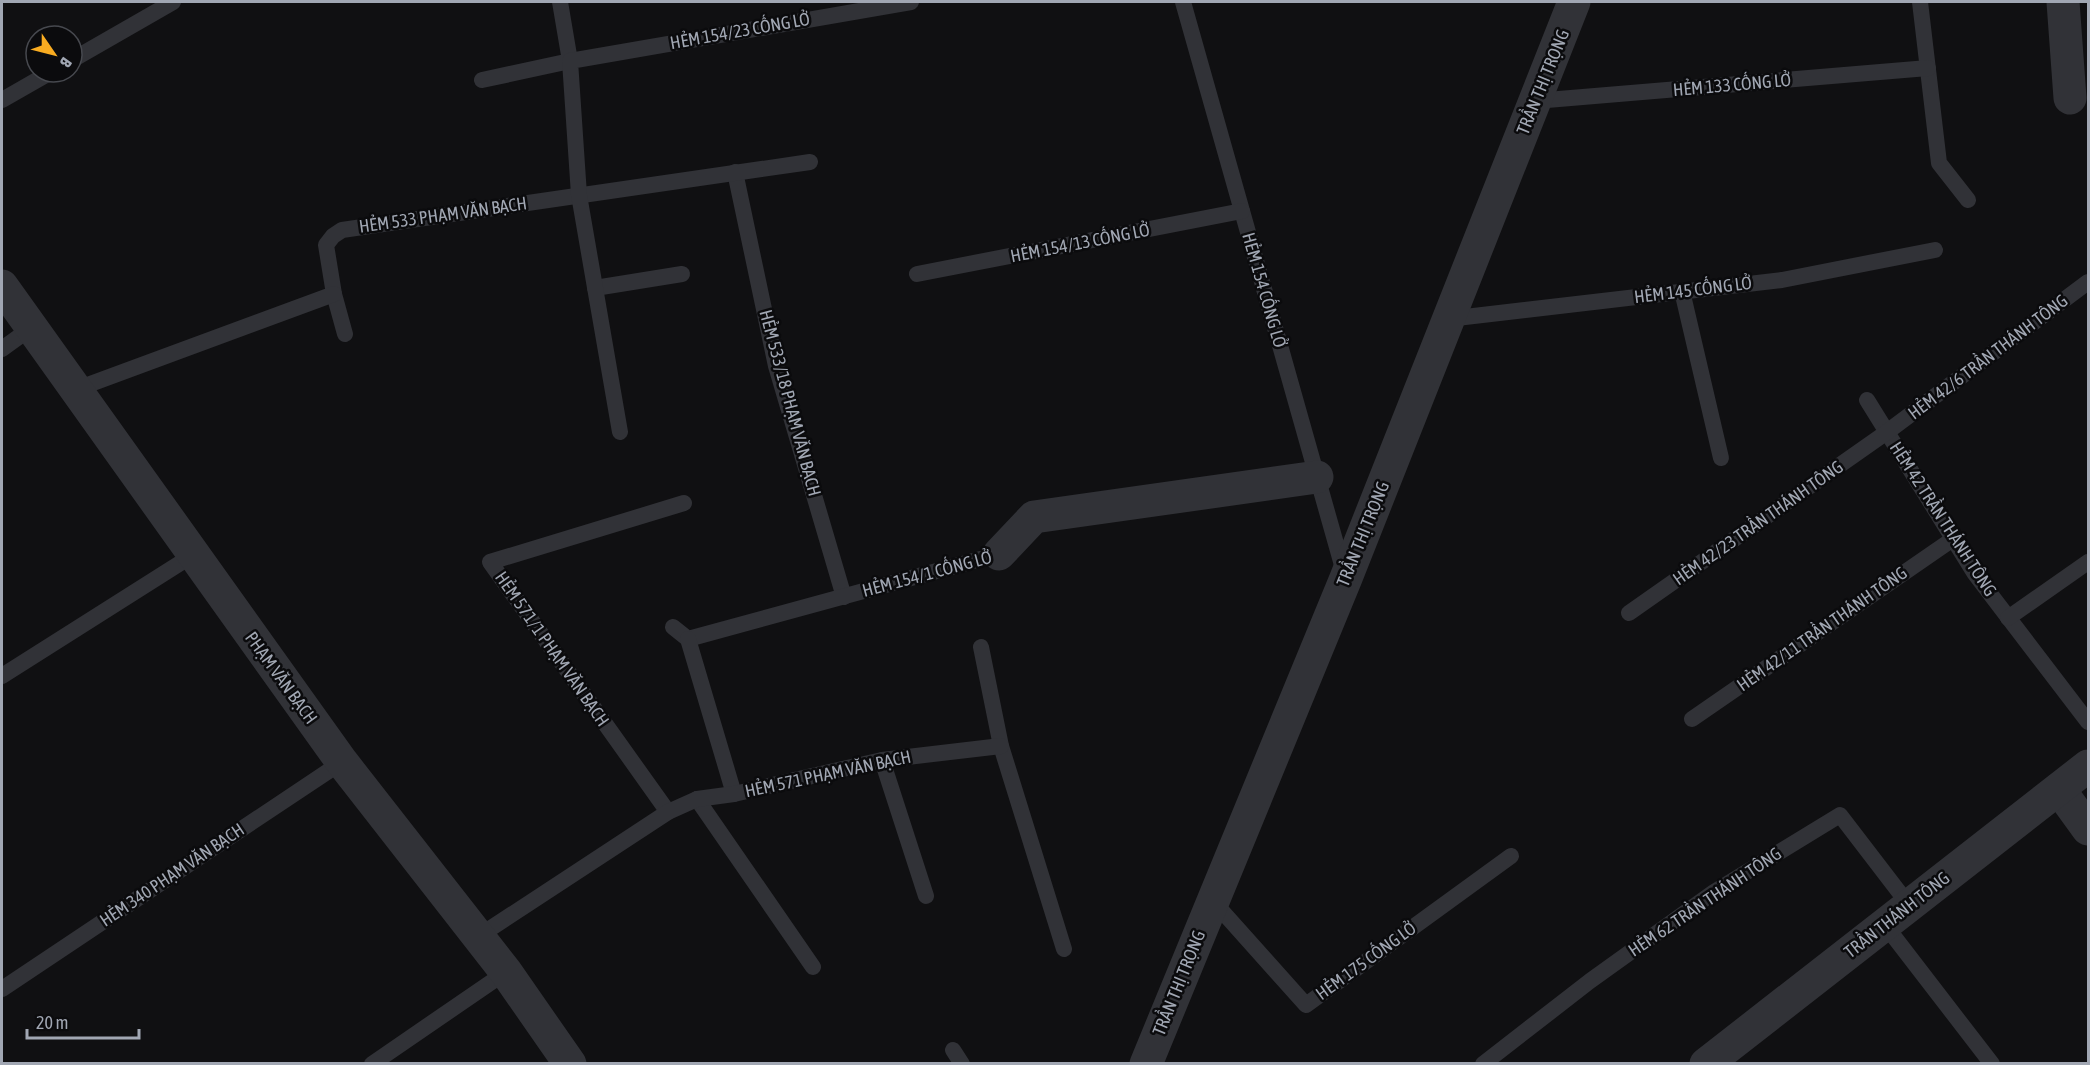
<svg xmlns="http://www.w3.org/2000/svg" width="2090" height="1065" font-family="'Asap Condensed',sans-serif">
<style>
.lines{fill:none;stroke-linecap:round;stroke-linejoin:round}
.service{stroke:#313237;stroke-width:16}
.minor{stroke:#313237;stroke-width:33}
.tertiary{stroke:#313237;stroke-width:33}
.labels{text-anchor:middle;stroke-width:5;stroke-linejoin:round;paint-order:stroke}
.street-label{font-size:18px;fill:#a1a7b3;stroke:#0b0b0d}
</style>
<rect width="100%" height="100%" fill="#101012"/>
<g class="lines">
<g class="service">
<polyline points="1183,2 1344,572"/>
<polyline points="1920,2 1939,163 1968,200"/>
<polyline points="72,60 173,2"/>
<polyline points="482,80 570,61 560,2"/>
<polyline points="2,100 51,72"/>
<polyline points="1535,101 1928,68"/>
<polyline points="735,172 776,366 844,597"/>
<polyline points="917,274 1242,211"/>
<polyline points="595,288 682,274"/>
<polyline points="1682,291 1721,458"/>
<polyline points="1448,319 1782,280 1935,250"/>
<polyline points="345,334 334,294 326,245 333,236 342,230 810,162"/>
<polyline points="2,349 31,328"/>
<polyline points="74,390 334,294"/>
<polyline points="1867,400 1975,574 2088,722"/>
<polyline points="620,432 579,195 570,61 911,2"/>
<polyline points="1629,613 1887,432 2088,282"/>
<polyline points="2008,618 2088,562"/>
<polyline points="673,627 688,639 999,554"/>
<polyline points="688,639 734,794"/>
<polyline points="981,647 1001,746 1064,949"/>
<polyline points="2,676 193,555"/>
<polyline points="1692,719 1953,539"/>
<polyline points="882,760 926,896"/>
<polyline points="697,799 813,967"/>
<polyline points="668,812 490,562 684,503"/>
<polyline points="1213,901 1306,1005 1511,856"/>
<polyline points="1885,925 1992,1064"/>
<polyline points="479,936 668,812 697,799 734,794 882,760 1001,746"/>
<polyline points="2,989 342,762"/>
<polyline points="953,1050 962,1064"/>
<polyline points="372,1064 506,972"/>
<polyline points="1483,1064 1590,981 1714,892 1840,815 1909,905"/>
</g>
<g class="minor">
<polyline points="2063,2 2070,98"/>
<polyline points="999,554 1034,517 1317,477"/>
<polyline points="2059,789 2088,829"/>
<polyline points="1146,1064 1346,578 1574,2"/>
<polyline points="1706,1064 2088,766"/>
</g>
<polyline class="tertiary" points="2,286 342,762 506,972 570,1064"/>
</g>
<g class="labels">
<g class="street-label">
<text transform="translate(740 31) rotate(-10)" y="6">HẺM 154/23 CỐNG LỞ</text>
<text transform="translate(1543 82) rotate(-68)" y="6">TRẦN THỊ TRỌNG</text>
<text transform="translate(1732 85) rotate(-5)" y="6">HẺM 133 CỐNG LỞ</text>
<text transform="translate(443 215) rotate(-8)" y="6">HẺM 533 PHẠM VĂN BẠCH</text>
<text transform="translate(1080 243) rotate(-11)" y="6">HẺM 154/13 CỐNG LỞ</text>
<text transform="translate(1264 290) rotate(74)" y="6">HẺM 154 CỐNG LỞ</text>
<text transform="translate(1693 290) rotate(-7)" y="6">HẺM 145 CỐNG LỞ</text>
<text transform="translate(1988 357) rotate(-37)" y="6">HẺM 42/6 TRẦN THÁNH TÔNG</text>
<text transform="translate(790 403) rotate(75)" y="6">HẺM 533/18 PHẠM VĂN BẠCH</text>
<text transform="translate(1943 519) rotate(57)" y="6">HẺM 42 TRẦN THÁNH TÔNG</text>
<text transform="translate(1758 523) rotate(-35)" y="6">HẺM 42/23 TRẦN THÁNH TÔNG</text>
<text transform="translate(1363 534) rotate(-68)" y="6">TRẦN THỊ TRỌNG</text>
<text transform="translate(927 574) rotate(-15)" y="6">HẺM 154/1 CỐNG LỞ</text>
<text transform="translate(1822 629) rotate(-35)" y="6">HẺM 42/11 TRẦN THÁNH TÔNG</text>
<text transform="translate(552 649) rotate(55)" y="6">HẺM 571/1 PHẠM VĂN BẠCH</text>
<text transform="translate(281 678) rotate(54)" y="6">PHẠM VĂN BẠCH</text>
<text transform="translate(828 774) rotate(-12)" y="6">HẺM 571 PHẠM VĂN BẠCH</text>
<text transform="translate(172 875) rotate(-34)" y="6">HẺM 340 PHẠM VĂN BẠCH</text>
<text transform="translate(1705 902) rotate(-34)" y="6">HẺM 62 TRẦN THÁNH TÔNG</text>
<text transform="translate(1897 915) rotate(-38)" y="6">TRẦN THÁNH TÔNG</text>
<text transform="translate(1366 961) rotate(-36)" y="6">HẺM 175 CỐNG LỞ</text>
<text transform="translate(1179 983) rotate(-68)" y="6">TRẦN THỊ TRỌNG</text>
</g>
</g>
<rect width="2090" height="1065" fill="none" stroke="#a1a7b3" stroke-width="6"/>
<g transform="translate(54 54) rotate(125)"><circle r="28" fill="#0b0b0d" stroke="#47494f" stroke-width="1.5"/>
<path d="M0-4.5L10 22L0 15L-10 22Z" fill="#f9ac21"/>
<text y="-9" font-size="16" font-weight="bold" text-anchor="middle" fill="#a1a7b3">B</text>
</g>
<path d="M27 1029v9h112v-9" fill="none" stroke="#a1a7b3" stroke-width="3"/>
<text x="36" y="1029" font-size="18" fill="#a1a7b3" stroke="#0b0b0d" stroke-width="4.5" paint-order="stroke">20 m</text>
</svg>
